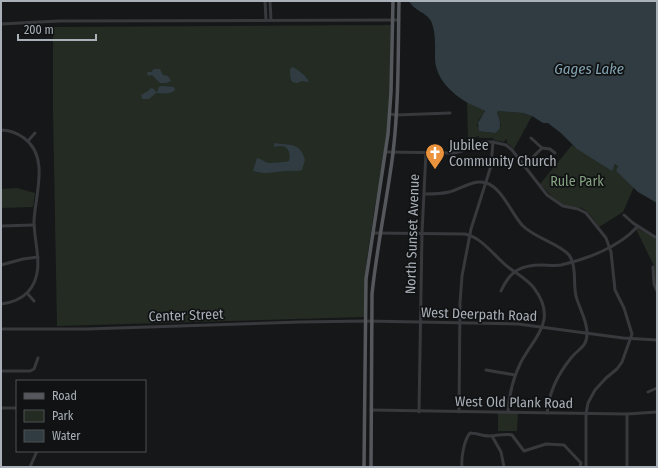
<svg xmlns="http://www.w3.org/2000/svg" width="658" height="468" font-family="'Fira Sans Condensed',sans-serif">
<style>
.green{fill:#232b23}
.water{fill:#303c41}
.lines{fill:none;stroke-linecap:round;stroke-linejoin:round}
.minor{stroke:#38393d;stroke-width:3}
.major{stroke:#54575c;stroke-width:3.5}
.labels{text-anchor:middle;stroke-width:3.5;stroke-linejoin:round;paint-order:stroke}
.poi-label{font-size:14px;fill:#a9b0b8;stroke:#111213;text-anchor:start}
.park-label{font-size:14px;fill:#85a281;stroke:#111213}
.street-label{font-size:14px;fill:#a9b0b8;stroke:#111213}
.water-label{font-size:15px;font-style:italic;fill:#82a3b1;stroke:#111213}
</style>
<rect width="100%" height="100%" fill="#161718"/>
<g class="green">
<polygon points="391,25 390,117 385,156 374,211 366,267 365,317 57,326 53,111 53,27"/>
<path d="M467,102L484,110V113L479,120L477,126C489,133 490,136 501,126L497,113L498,111L523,113L532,116L514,149L507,143V140L506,139L504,142L494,140L493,138H479V136L468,140Z"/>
<path d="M572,145L611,170L616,164L618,166L616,171L634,187L623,212L599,227C595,222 591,214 585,210C580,206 572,208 567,206C555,201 548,192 540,184Z"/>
<polygon points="17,188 35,193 33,207 1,208 1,189"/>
<polygon points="637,228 656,238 657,236 657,288 654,280 655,268 636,229"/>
<polygon points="498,413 518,413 517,431 498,431"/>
</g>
<g class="water">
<path d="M409,1H657V203L638,192L616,171L618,166L615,164L612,171L577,149L562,134L548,123H543L532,116L523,113L498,111L497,113C500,120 503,129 495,133L479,131L478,123L485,111C480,108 473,106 468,103C452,94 435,78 435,58C435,46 436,32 431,21C426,12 414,11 409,1Z"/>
<path d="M292,67C298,69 307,77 309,82L302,81L297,83L292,82C290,78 290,74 290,69Z"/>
<polygon points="154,69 160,69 163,75 168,76 171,81 166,83 160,83 152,75 148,76 147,72 151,72"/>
<path d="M161,86L174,87L175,90C170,95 162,93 156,93L149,99H142L141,95L148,91L151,88L154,89L156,92H157L159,87Z"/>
<path d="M275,143C289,146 300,141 305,160L302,170C297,172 292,170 286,171C273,172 266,175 253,171L257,158C262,159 264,162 269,163C271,163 288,162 289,161C291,155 289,145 280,146C278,146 276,147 274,147V144Z"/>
</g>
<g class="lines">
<g class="minor">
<polyline points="265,1 266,20"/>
<polyline points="270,1 271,20"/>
<polyline points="1,24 59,21 399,20"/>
<polyline points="390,114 396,115 450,113"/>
<path d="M1,130C9,130 17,133 24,138C50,157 35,195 34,221C34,246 46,271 28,292C21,299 11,303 1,304"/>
<polyline points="531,138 542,148"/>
<polyline points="28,141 35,133"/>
<polyline points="386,152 454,153 462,151 479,143 486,142 493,142 506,145 512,150 547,195 563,206 578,209 586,213 606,238 611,252 615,290 624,308 632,334 622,362 617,369 606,378 595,390 588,403 586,414 586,467"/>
<polyline points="524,166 542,148 550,149 555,153"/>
<path d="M425,194C433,194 441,194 449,192C461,189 473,179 486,183C502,187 512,215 523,226C535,238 560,244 569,255C577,266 573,284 576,296C579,308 588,322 587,334C587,347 578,349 571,358C558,374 549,392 547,413"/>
<polyline points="624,215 633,223 655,237"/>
<polyline points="1,226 34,225"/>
<path d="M373,233L465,234C483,238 494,256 508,267C517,274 527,279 534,288C558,320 535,336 521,362C513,378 509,394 508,412"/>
<polyline points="1,265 23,259 38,257"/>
<polyline points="653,267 654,284 657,291"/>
<path d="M501,291C510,271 520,265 542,265C548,265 555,266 561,265C587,259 619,247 637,227"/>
<polyline points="27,293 34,301"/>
<polyline points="1,329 87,329 300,322 366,321 518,324 623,338 657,340"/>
<polyline points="486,370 515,375"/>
<polyline points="1,371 30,371 34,369 38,358"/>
<polyline points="648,392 657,388"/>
<polyline points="1,408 17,408"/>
<polyline points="371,410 627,414 657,412"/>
<polyline points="419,412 422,233 426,152"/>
<polyline points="459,412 460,303 462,276 471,229 491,166 493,142"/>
<polyline points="627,414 627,467"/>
<polyline points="492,436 501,452 504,467"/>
<polyline points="30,467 37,451"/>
<path d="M462,467C461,458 464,440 470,433C476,433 483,436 489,436C498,436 504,433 512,435L524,451L546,444L564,445L581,463L580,467"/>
</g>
<g class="major">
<polyline points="364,467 366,279 388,134 391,92 393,1"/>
<path d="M371,467L372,294C377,246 387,200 393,153C399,102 398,52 399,1"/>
</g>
</g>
<defs>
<g id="church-pin" transform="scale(1)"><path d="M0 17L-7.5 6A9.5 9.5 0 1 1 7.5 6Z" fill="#ea923c" stroke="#111213"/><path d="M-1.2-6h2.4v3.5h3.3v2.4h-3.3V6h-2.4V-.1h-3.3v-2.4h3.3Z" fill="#fff"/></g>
</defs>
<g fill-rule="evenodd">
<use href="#church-pin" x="435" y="153"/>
</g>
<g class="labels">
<g class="poi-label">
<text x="449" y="150">Jubilee<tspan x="449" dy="16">Community Church</tspan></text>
</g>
<g class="park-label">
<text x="577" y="186">Rule Park</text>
</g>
<g class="street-label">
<text transform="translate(412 234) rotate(-88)" y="5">North Sunset Avenue</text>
<text transform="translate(479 314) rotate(2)" y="5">West Deerpath Road</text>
<text transform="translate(186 315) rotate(-2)" y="5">Center Street</text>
<text transform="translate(514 402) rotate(1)" y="5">West Old Plank Road</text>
</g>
<g class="water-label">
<text x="589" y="74">Gages Lake</text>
</g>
</g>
<rect width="658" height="468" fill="none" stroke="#a9b0b8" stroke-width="4"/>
<rect x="16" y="380" width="130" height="72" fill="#111213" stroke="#4e5155"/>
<rect x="24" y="393" width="20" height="6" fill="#54575c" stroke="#4e5155"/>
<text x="52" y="400" font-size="12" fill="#a9b0b8">Road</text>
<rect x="24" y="410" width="20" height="12" fill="#232b23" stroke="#4e5155"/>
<text x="52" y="420" font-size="12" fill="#a9b0b8">Park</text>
<rect x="24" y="430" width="20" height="12" fill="#303c41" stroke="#4e5155"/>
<text x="52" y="440" font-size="12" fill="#a9b0b8">Water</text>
<path d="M18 34v6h78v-6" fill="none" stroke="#a9b0b8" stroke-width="2"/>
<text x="24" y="34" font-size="12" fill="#a9b0b8" stroke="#111213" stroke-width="3" paint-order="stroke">200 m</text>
</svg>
